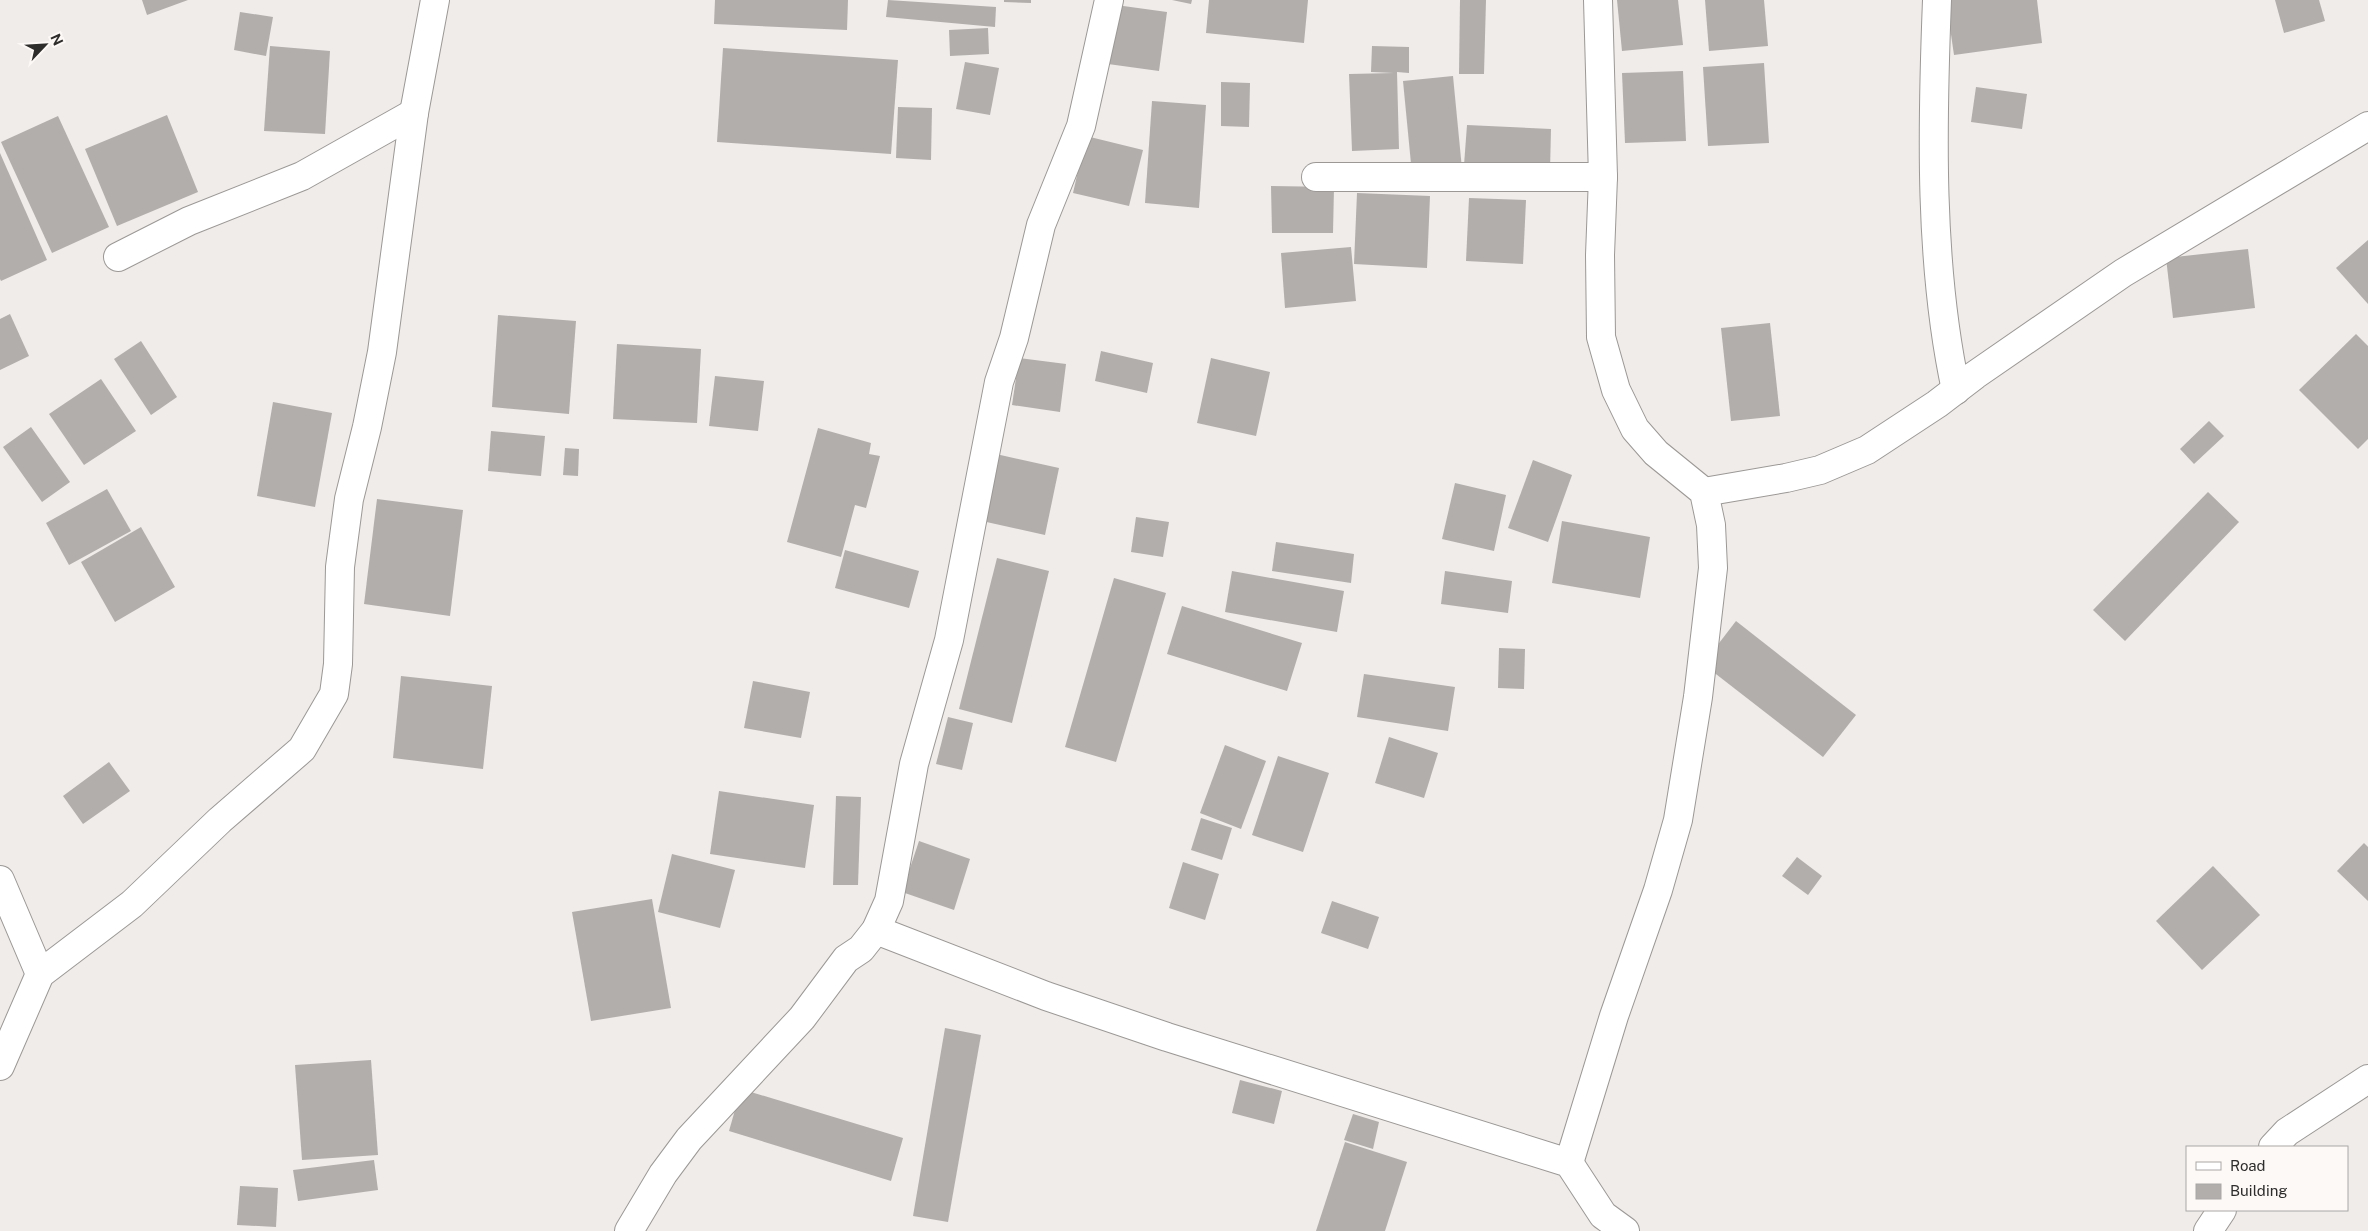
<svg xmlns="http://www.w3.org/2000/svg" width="2368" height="1231" font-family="'Public Sans',sans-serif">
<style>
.building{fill:#b1aeac}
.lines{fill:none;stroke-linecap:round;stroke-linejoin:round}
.street-casing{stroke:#9b9896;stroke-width:30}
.street{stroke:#fff;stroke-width:28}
</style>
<rect width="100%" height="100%" fill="#efecea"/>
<g class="building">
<polygon points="142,0 188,0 147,15"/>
<polygon points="715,0 848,0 847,30 714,24"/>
<polygon points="888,0 996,7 995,27 886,17"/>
<polygon points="1004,0 1031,0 1031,3 1004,2"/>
<polygon points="1172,0 1192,0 1191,4"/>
<polygon points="1209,0 1308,0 1304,43 1206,33"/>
<polygon points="1460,0 1486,0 1484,74 1459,74"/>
<polygon points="1617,0 1678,0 1683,45 1622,51"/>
<polygon points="1705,0 1764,0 1768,46 1709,51"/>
<polygon points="1946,0 2037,0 2042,43 1954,55"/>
<polygon points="2275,0 2319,0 2325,21 2284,33"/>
<polygon points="1116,5 1167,12 1159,71 1108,64"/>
<polygon points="240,12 273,17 266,56 234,50"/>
<polygon points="988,28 989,54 950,56 949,30"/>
<polygon points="270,46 330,51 325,134 264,131"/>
<polygon points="1372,46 1409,47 1409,73 1397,72 1399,149 1352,151 1349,74 1394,73 1371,72"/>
<polygon points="723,48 898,60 891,154 717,142"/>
<polygon points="965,62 999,68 990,115 956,109"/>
<polygon points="1764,63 1769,143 1708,146 1703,67"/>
<polygon points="1683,71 1686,141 1625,143 1622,73"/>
<polygon points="1453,76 1462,169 1412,174 1403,81"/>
<polygon points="1221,82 1250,83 1249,127 1221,126"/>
<polygon points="1976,87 2027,94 2022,129 1971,122"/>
<polygon points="1152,101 1206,105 1199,208 1145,203"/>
<polygon points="898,107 932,108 931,160 896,158"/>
<polygon points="167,115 198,192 117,226 85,149"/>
<polygon points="58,116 109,227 52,253 1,142"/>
<polygon points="1467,125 1551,129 1550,171 1464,165"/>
<polygon points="1086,136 1143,150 1129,206 1073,193"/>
<polygon points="0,153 47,260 1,281 0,279"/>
<polygon points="1271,186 1334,187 1333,233 1272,233"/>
<polygon points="1357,193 1430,196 1427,268 1354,264"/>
<polygon points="1469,198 1526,200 1523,264 1466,261"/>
<polygon points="2368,240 2368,304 2336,268"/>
<polygon points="1351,247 1356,301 1285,308 1281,253"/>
<polygon points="2248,249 2255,308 2173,318 2166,258"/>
<polygon points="10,314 29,356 0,370 0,319"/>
<polygon points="498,315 576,321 569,414 492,407"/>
<polygon points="1770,323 1780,416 1731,421 1721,328"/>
<polygon points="2356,334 2368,346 2368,439 2358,449 2299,390"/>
<polygon points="141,341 177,397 151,415 114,359"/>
<polygon points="617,344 701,349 697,423 613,419"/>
<polygon points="1101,351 1153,363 1147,393 1095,381"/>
<polygon points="1019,358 1066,364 1060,412 1012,405"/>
<polygon points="1211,358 1270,372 1256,436 1197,423"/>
<polygon points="715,376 764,381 758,431 709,426"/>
<polygon points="101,379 136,431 84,465 49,414"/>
<polygon points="273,402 332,413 315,507 257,496"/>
<polygon points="2209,421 2224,436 2194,464 2180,449"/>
<polygon points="31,427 70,482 42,502 3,447"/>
<polygon points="818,428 871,443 869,454 880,456 866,508 855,505 841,557 787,542"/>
<polygon points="491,431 545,436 541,476 488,471"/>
<polygon points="565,448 579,449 578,476 563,475"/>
<polygon points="996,454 1059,468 1045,535 982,521"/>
<polygon points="1533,460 1572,475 1548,542 1508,528"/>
<polygon points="1455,483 1506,495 1494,551 1442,539"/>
<polygon points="107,489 131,531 69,565 46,523"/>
<polygon points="2208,492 2239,522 2125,641 2093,610"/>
<polygon points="377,499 463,510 450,616 364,604"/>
<polygon points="1136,517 1169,522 1163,557 1131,552"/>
<polygon points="1562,521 1650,537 1640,598 1552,583"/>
<polygon points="141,527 175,587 115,622 81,562"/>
<polygon points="1276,542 1354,554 1351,583 1272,571"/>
<polygon points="845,550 919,571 909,608 835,588"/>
<polygon points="997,558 1049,571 1012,723 959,709"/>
<polygon points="1232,571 1344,591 1337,632 1225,612"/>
<polygon points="1445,571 1512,581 1508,613 1441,604"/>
<polygon points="1114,578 1166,593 1116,762 1065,747"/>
<polygon points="1182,606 1302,643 1287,691 1167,654"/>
<polygon points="1736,621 1856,715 1823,757 1703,664"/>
<polygon points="1499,648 1525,649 1524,689 1498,688"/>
<polygon points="1364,674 1455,687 1448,731 1357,717"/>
<polygon points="401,676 492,686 483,769 393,758"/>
<polygon points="753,681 810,692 801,738 744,728"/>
<polygon points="948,717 973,723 962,770 936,764"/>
<polygon points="1389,737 1438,753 1424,798 1375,783"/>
<polygon points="1225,745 1266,761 1241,829 1200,813"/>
<polygon points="1278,756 1329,773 1303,852 1252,835"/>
<polygon points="109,762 130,791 83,824 63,796"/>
<polygon points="719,791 814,805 805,868 710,854"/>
<polygon points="836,796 861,797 858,885 833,885"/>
<polygon points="1201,818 1232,828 1222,860 1191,850"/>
<polygon points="919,841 970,859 954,910 902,892"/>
<polygon points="2364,843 2368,847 2368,901 2337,871"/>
<polygon points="672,854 735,870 720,928 658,912"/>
<polygon points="1797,857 1822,876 1808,895 1782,876"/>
<polygon points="1183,862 1219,874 1205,920 1169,908"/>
<polygon points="2213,866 2260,915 2202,970 2156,921"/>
<polygon points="652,899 671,1008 591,1021 572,912"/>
<polygon points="1332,901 1379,917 1368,949 1321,933"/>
<polygon points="945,1028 981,1035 948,1222 913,1216"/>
<polygon points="371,1060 378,1155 302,1160 295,1065"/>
<polygon points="1240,1080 1282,1091 1274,1124 1232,1113"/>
<polygon points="741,1089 903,1138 891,1181 729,1131"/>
<polygon points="1353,1114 1379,1122 1373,1149 1344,1140"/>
<polygon points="1345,1142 1407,1162 1385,1231 1316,1231"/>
<polygon points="374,1160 378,1190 298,1201 293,1170"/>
<polygon points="240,1186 278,1188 276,1227 237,1225"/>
</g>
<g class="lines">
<g class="street-casing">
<g id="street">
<path d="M1937,0C1932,127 1929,265 1956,390"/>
<polyline points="1316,177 1603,177"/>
<polyline points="118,257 189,221 302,176 414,113"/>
<polyline points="1704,492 1786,478 1820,470 1867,450 1937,404 1975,375 2123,273 2368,126"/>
<polyline points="0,880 40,974"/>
<polyline points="876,930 1046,996 1167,1037 1569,1163 1603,1215 1625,1231"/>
<polyline points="0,1066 40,974 132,904 220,820 302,749 334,694 338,664 340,567 349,499 367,427 382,352 414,113 435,0"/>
<polyline points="2273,1147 2287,1132 2368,1079"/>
<polyline points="1569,1163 1614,1016 1658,890 1678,820 1698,697 1713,568 1711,525 1704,492 1656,453 1635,429 1616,390 1601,337 1600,255 1603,177 1598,0"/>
<polyline points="629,1231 663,1174 689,1139 802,1018 846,959 861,949 876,930 889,901 914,764 949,640 999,382 1014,338 1041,225 1081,126 1109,0"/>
<polyline points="2208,1231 2222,1210"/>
</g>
</g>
<use href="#street" class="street"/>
</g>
<rect x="2186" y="1146" width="162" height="65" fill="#fdf9f7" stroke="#aaa7a6"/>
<rect x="2196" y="1162" width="25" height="8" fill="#ffffff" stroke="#aaa7a6"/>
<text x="2230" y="1171" font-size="15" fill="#2e2d2c">Road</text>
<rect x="2196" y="1184" width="25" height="15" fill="#b1aeac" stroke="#aaa7a6"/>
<text x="2230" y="1196" font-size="15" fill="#2e2d2c">Building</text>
<g transform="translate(45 45) rotate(65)" stroke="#fdf9f7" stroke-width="4" paint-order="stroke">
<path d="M0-4L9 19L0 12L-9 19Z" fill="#2e2d2c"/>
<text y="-8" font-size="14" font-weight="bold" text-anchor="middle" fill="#2e2d2c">N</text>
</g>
</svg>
